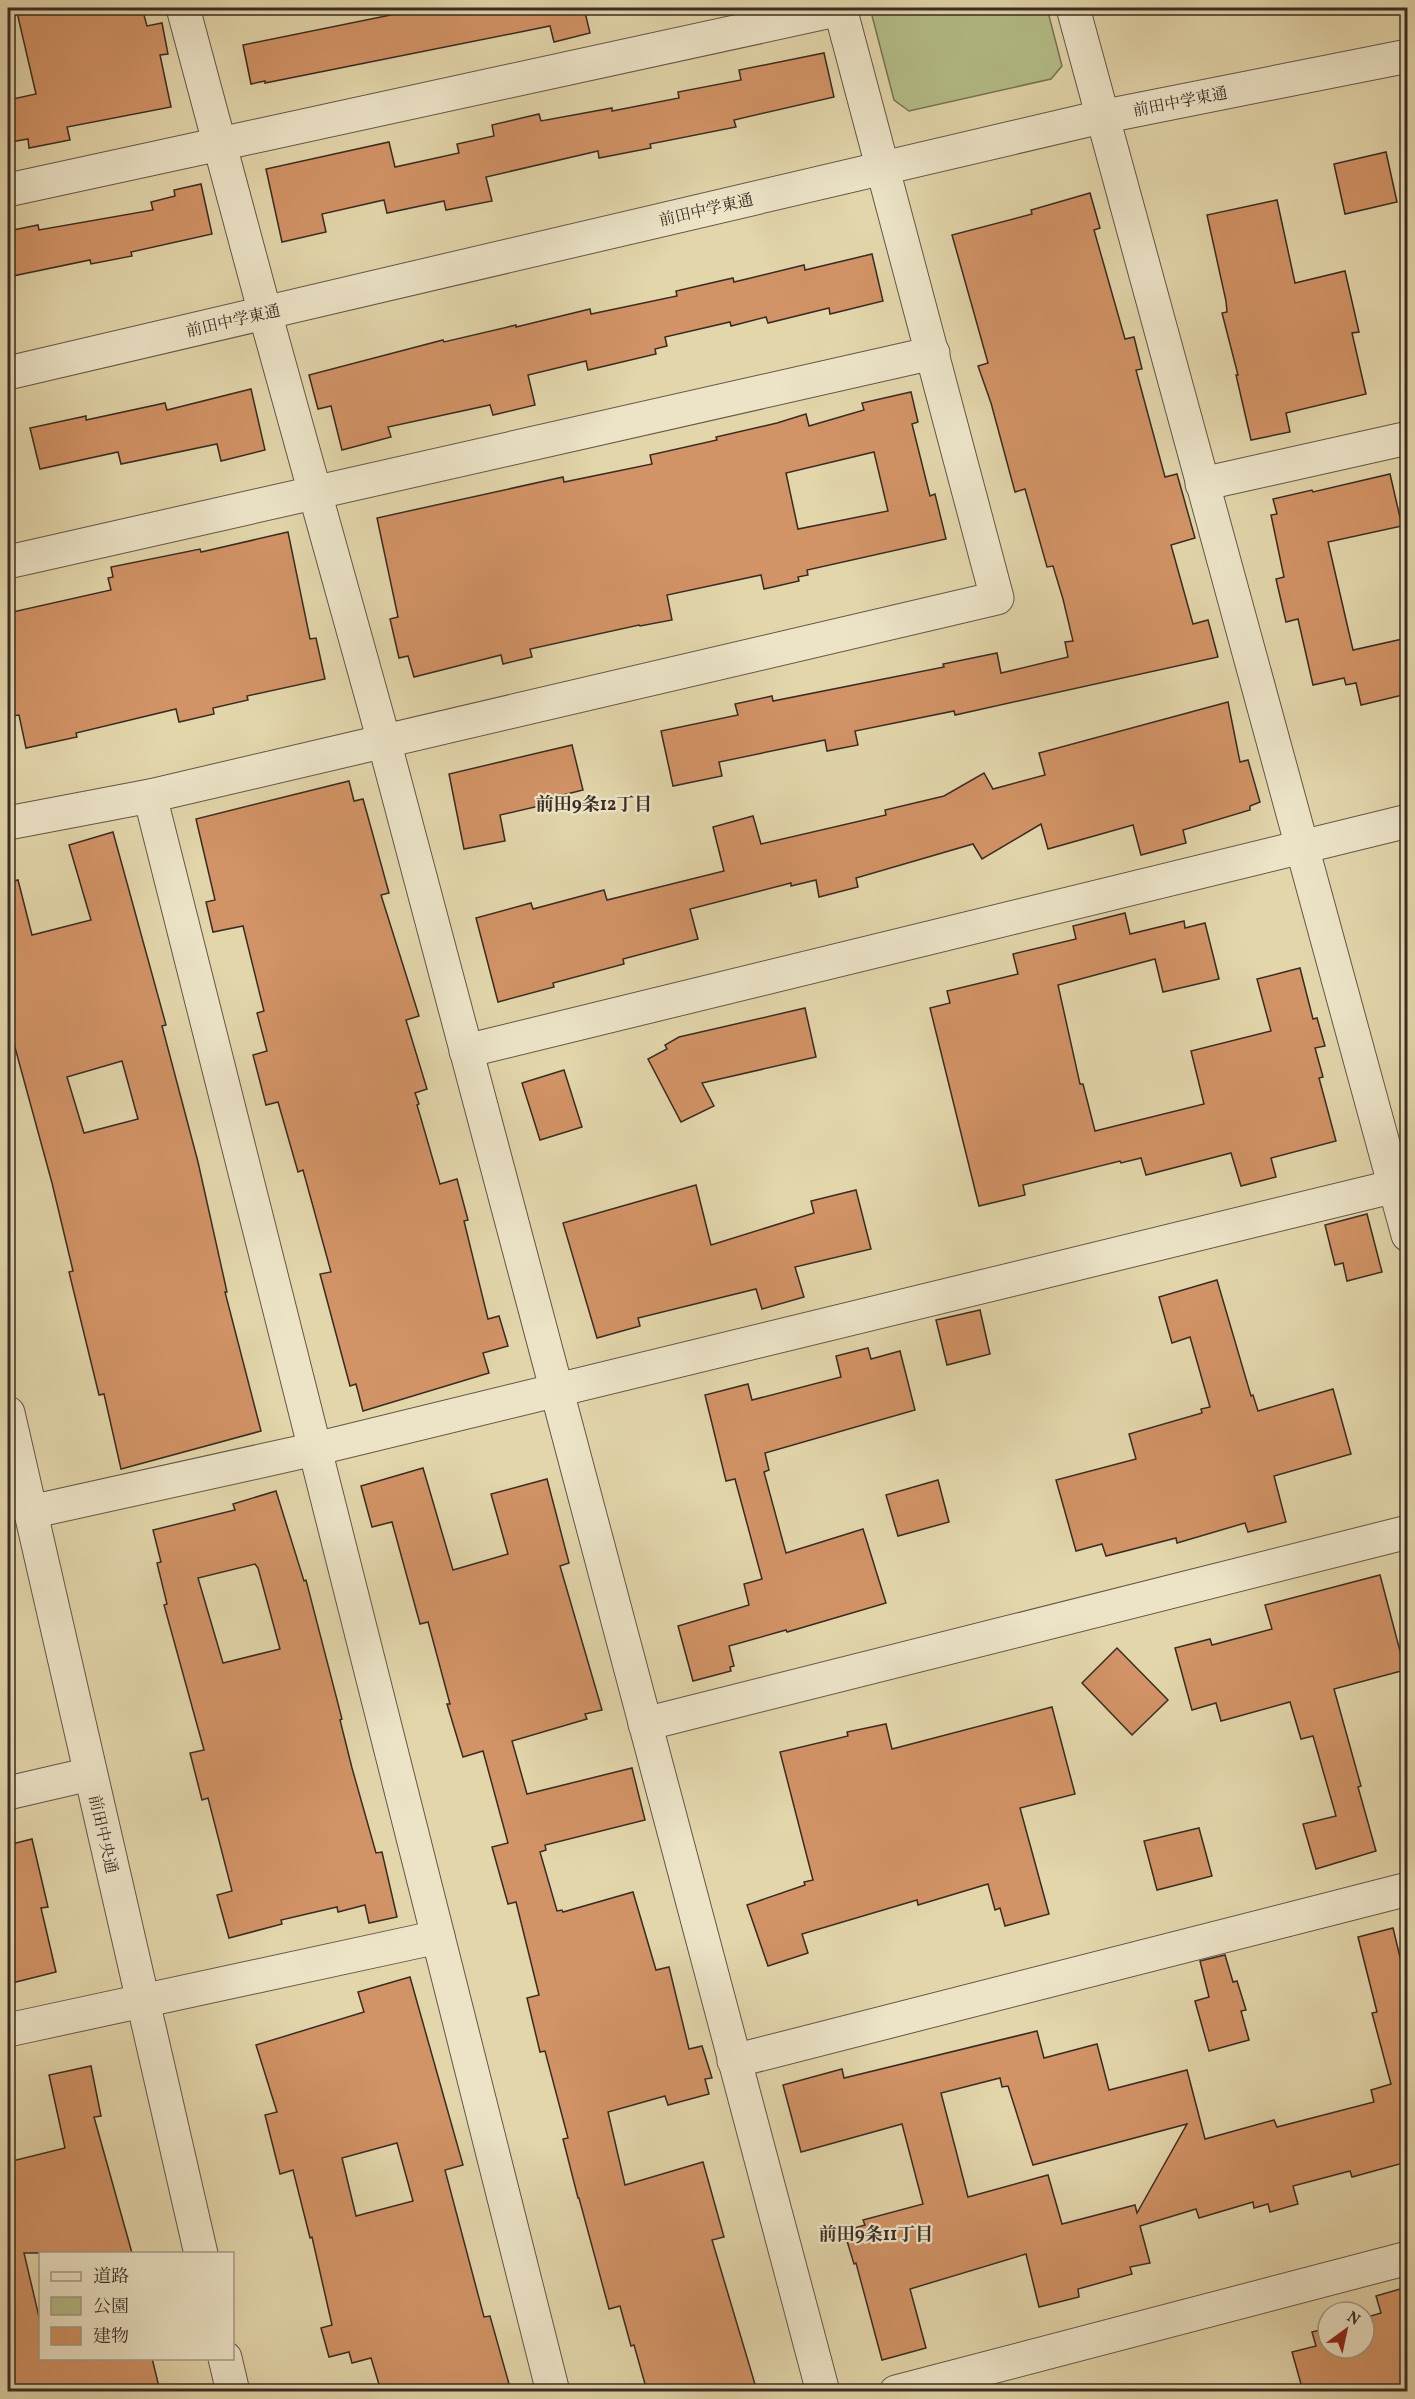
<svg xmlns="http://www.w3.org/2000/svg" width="1415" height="2399" font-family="Vollkorn,'Noto Serif JP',serif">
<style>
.green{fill:#b4bd88;stroke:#767456;stroke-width:1.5}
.building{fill:#d29366;stroke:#392c24;stroke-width:1.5;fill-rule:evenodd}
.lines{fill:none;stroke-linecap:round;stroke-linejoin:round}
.minor-casing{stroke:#645646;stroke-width:35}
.minor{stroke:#ede4c8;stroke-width:33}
.labels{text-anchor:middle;stroke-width:4.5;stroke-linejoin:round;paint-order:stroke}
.street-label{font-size:16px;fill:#392c24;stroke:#ede4c8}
.neighbourhood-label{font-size:18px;font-weight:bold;fill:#392c24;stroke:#ede4c8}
</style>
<rect width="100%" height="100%" fill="#e3d6ab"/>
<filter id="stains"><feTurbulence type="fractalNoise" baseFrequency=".00333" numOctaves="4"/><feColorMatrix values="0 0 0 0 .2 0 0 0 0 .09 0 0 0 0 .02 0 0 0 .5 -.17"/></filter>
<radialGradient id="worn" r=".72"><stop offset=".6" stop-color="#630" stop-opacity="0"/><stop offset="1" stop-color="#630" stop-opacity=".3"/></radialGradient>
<polygon class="green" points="870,8 1047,8 1062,66 1051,79 909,111 894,100"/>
<g class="building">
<polygon points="16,8 142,8 147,26 162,23 168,54 160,55 171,107 67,127 70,140 29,148 28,139 11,142 8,124 8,100 36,94"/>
<polygon points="425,8 584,8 590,33 554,42 550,26 265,83 265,81 251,84 243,45"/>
<polygon points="824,53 834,97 734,120 736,127 650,144 651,148 599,158 598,151 486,177 492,201 446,210 444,201 387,213 384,200 322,214 326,232 282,242 266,169 389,142 395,167 459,153 457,144 494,136 492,125 539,114 541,121 612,108 612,111 679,98 678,92 741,80 739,70"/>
<polygon points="1386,152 1397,202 1345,214 1334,164"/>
<polygon points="201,184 212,234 131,252 132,256 91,264 90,260 8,277 8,231 38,225 39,230 153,210 151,202 175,196 174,190"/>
<polygon points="1090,193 1100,228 1094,230 1125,339 1134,337 1142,369 1136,370 1165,477 1177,474 1195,538 1171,545 1193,624 1208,620 1218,657 955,715 954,711 855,731 858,745 827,751 825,740 719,762 722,776 673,786 661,731 738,715 735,704 772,696 773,701 944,667 943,664 997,653 1001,673 1068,657 1065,642 1073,641 1063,599 1053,566 1047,567 1025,489 1015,492 991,403 978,366 988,363 952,235 1032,214 1031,210"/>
<polygon points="1277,200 1295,283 1345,271 1359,332 1352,333 1366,394 1286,413 1290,432 1251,440 1236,375 1238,375 1222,313 1227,312 1226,301 1207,215"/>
<polygon points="872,254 883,301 830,314 829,308 768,323 766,317 731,326 730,322 665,337 667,346 655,349 656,354 588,370 586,361 528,375 535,405 493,415 490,405 388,427 391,437 342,450 331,406 318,409 309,375 443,340 444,342 516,325 516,327 590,309 591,314 677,296 676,291 733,278 734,282 804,265 805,270"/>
<polygon points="251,389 265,450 221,461 217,444 121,464 118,452 40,469 30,428 86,416 86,420 165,403 167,410"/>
<path d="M911,392L918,422L912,424L930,496L935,494L946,539L807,570L808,575L798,577L799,581L764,589L761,575L667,595L672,620L640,626L639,625L530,649L532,657L503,664L501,655L414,677L408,656L399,658L390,619L398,617L377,518L563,477L564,482L652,464L650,455L717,440L716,437L777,423L806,414L809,426L864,410L862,403ZM874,452L888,511L798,529L786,473Z"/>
<polygon points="1390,474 1402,526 1328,542 1353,650 1407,638 1407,694 1361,705 1356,683 1346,685 1344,678 1313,685 1298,619 1286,622 1276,579 1284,577 1271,515 1277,514 1273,499 1312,490 1313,492"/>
<polygon points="288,532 310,639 316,638 325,679 247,696 248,700 213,708 214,714 179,722 176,709 76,733 77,737 26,748 19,715 12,716 8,694 8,613 111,590 108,578 113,577 111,567 200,549 201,552"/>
<polygon points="1228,702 1240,762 1248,760 1260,802 1250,806 1250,810 1183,830 1186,843 1141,855 1133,825 1048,849 1041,824 982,859 973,844 856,878 858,887 819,897 816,880 791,886 791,883 690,909 698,939 623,959 624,964 553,983 554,987 498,1002 476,918 531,903 533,909 604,890 607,900 724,871 713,827 753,816 761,844 886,815 885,810 944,796 984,773 993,789 1045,775 1039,753"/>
<polygon points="572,745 583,790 563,795 565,800 500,815 505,841 464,849 449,774"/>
<polygon points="349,781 354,801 363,799 389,893 381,895 419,1016 406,1020 427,1089 415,1093 419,1104 417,1105 440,1184 457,1179 468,1220 464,1221 488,1319 499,1316 508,1346 483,1353 489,1373 363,1411 356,1384 350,1386 320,1274 331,1272 303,1170 298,1172 278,1102 266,1105 253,1055 267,1051 257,1013 264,1011 243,926 213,932 206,902 215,900 196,819"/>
<path d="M113,832L166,1025L162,1026L198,1162L227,1292H225L261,1431L121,1469L104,1394L99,1395L69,1272L73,1271L52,1183L8,1022V882L18,880L32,935L91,920L69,845ZM122,1061L138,1119L84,1133L67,1077Z"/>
<polygon points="1125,913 1130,934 1184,921 1185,928 1205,923 1219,979 1163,992 1155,959 1058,985 1080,1084 1083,1084 1095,1131 1204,1104 1191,1051 1271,1031 1257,979 1300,968 1313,1019 1317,1018 1325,1046 1315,1048 1323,1077 1319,1078 1336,1141 1271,1158 1276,1177 1241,1186 1231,1153 1146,1175 1141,1158 1121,1163 1120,1161 1023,1185 1025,1195 979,1206 930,1008 950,1003 947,991 1018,974 1013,954 1076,939 1073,926"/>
<polygon points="805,1008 816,1057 702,1083 714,1106 681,1122 648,1059 667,1049 665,1045 679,1037"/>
<polygon points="564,1070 582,1127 540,1140 522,1083"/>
<polygon points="696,1185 711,1245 814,1213 811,1201 856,1190 871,1249 795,1267 804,1297 762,1309 756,1289 638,1318 640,1326 597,1338 563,1223"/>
<polygon points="1367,1214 1382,1272 1347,1281 1343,1263 1335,1265 1325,1225"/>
<polygon points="1217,1280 1251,1396 1253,1395 1258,1411 1333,1389 1351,1454 1274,1476 1286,1522 1248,1532 1245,1523 1177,1543 1176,1538 1106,1556 1102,1544 1076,1551 1056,1480 1136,1459 1129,1434 1202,1413 1201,1409 1210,1407 1190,1337 1172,1343 1159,1297"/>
<polygon points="980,1310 990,1354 947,1365 936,1320"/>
<polygon points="868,1348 871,1359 900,1351 915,1410 765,1453 769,1470 764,1472 786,1553 863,1529 886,1603 787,1632 786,1630 729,1646 734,1666 730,1667 731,1671 693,1681 678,1626 749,1605 744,1584 762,1579 735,1479 726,1481 705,1395 748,1384 752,1400 841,1377 836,1356"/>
<polygon points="423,1468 453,1570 508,1554 491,1494 547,1479 569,1563 560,1566 602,1710 585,1714 587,1719 512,1741 527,1794 632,1768 645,1820 545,1845 546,1850 540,1852 557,1911 562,1910 563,1912 633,1892 656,1970 669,1967 689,2049 702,2046 712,2078 705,2079 709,2094 668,2105 665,2096 608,2112 625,2185 703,2162 724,2237 712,2240 757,2391 647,2391 634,2345 631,2346 620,2306 609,2309 579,2198 578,2198 563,2139 568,2138 545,2051 540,2052 527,1998 539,1995 516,1902 508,1904 492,1847 508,1843 483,1751 463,1757 447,1704 450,1704 428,1622 420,1624 392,1522 372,1527 361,1486"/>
<polygon points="938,1480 949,1522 898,1536 886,1495"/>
<path d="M276,1491L304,1581L306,1580L342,1719L340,1720L352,1768L376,1853L382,1852L397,1917L369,1923L365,1905L338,1912L337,1907L281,1920L282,1924L229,1938L217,1895L232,1891L208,1798L202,1800L190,1753L204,1750L164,1605L167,1604L157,1563L161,1562L153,1530L235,1510L233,1504ZM255,1564L258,1568L280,1649L223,1663L198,1578Z"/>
<polygon points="1380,1575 1405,1670 1334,1689 1361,1786 1358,1787 1376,1851 1316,1869 1303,1824 1336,1816 1313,1736 1301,1739 1290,1702 1221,1721 1216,1703 1192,1710 1175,1648 1210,1639 1212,1645 1272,1629 1265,1605"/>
<polygon points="1117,1648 1168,1700 1132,1735 1082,1683"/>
<polygon points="1052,1707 1075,1794 1020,1808 1049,1914 1005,1926 1000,1908 995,1910 988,1884 918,1905 917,1900 802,1934 808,1953 768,1966 747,1905 805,1885 804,1882 813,1880 780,1752 848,1736 847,1732 886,1724 892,1749"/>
<polygon points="1199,1828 1212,1876 1157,1890 1144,1841"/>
<polygon points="32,1839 48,1907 41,1908 56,1972 8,1984 8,1845"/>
<path d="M1393,1928L1407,1986V2162L1352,2177L1350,2171L1293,2186L1298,2204L1270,2212L1268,2204L1254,2208L1253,2202L1199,2218L1196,2209L1140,2226L1150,2263L1130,2267L1132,2274L1078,2289L1079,2297L1039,2307L1026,2254L910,2289L926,2348L882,2360L856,2263L854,2264L844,2231L865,2225L863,2220L923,2204L902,2124L801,2152L783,2085L842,2069L844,2078L1037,2031L1044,2058L1097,2044L1109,2090L1187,2070L1205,2139L1274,2120L1277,2127L1374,2102L1371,2090L1391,2084L1372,2013L1377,2012L1358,1937ZM1000,2078L1002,2087L1008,2086L1033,2165L1187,2124L1137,2213L1135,2205L1062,2224L1048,2175L968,2197L941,2093Z"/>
<polygon points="1225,1955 1233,1982 1237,1981 1246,2010 1241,2011 1249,2040 1209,2051 1195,2001 1209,1997 1200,1961"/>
<path d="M410,1977L463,2165L445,2170L484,2317L490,2316L511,2391H381L371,2358L352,2363L349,2352L329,2357L321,2328L332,2325L312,2237L310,2238L293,2170L280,2174L265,2115L277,2112L256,2045L364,2012L358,1992ZM397,2143L413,2201L356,2216L342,2158Z"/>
<polygon points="91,2066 101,2116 94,2117 132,2253 24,2253 40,2321 40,2358 152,2358 160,2391 8,2391 8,2162 65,2148 49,2075"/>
<polygon points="1407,2287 1407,2391 1303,2391 1292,2352 1316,2346 1312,2332 1328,2328 1328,2348 1364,2348 1364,2318 1381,2313 1376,2296"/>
</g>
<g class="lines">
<g class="minor-casing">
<g id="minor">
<polyline points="183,8 265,313 384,741 823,2392"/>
<polyline points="1073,8 1408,1235"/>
<polyline points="8,190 841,9"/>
<polyline points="8,373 1101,117 1408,56"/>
<polyline points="1202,484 1408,438"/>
<polyline points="8,562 933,353"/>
<polyline points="150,796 553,2392"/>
<polyline points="8,823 150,796 997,598 840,8"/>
<polyline points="466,1051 1408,821"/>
<polyline points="8,1413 201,2254"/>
<polyline points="30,1512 315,1449 1408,1183"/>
<polyline points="645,1724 1408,1532"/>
<polyline points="8,1793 90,1774"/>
<polyline points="8,2030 438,1937"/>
<polyline points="734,2061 1408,1889"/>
<polyline points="225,2358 233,2392"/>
<polyline points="896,2392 1408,2258"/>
</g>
</g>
<use href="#minor" class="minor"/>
</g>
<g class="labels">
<g class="street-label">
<text transform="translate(1180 101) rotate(-11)" y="6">前田中学東通</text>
<text transform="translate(706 209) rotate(-13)" y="6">前田中学東通</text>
<text transform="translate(233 320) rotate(-13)" y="6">前田中学東通</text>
<text transform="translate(104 1834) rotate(77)" y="6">前田中央通</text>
</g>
<g class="neighbourhood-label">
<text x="594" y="810">前田9条12丁目</text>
<text x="876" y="2240">前田9条11丁目</text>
</g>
</g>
<rect width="1415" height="2399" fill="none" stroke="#e3d6ab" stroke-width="30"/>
<rect x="9" y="9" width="1397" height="2381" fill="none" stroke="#392c24" stroke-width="3"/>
<rect x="15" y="15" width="1385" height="2369" fill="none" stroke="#392c24" stroke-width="1.5"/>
<rect x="39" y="2252" width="195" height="108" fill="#ede4c8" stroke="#a59a86" stroke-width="1.5"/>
<rect x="51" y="2272" width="30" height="9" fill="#ede4c8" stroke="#a59a86" stroke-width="1.5"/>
<text x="93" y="2282" font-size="18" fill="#392c24">道路</text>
<rect x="51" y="2297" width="30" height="18" fill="#b4bd88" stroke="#a59a86" stroke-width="1.5"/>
<text x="93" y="2312" font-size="18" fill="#392c24">公園</text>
<rect x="51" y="2327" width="30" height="18" fill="#d29366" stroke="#a59a86" stroke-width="1.5"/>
<text x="93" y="2342" font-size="18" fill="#392c24">建物</text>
<g transform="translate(1346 2330) rotate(33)"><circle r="28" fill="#ede4c8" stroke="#a59a86" stroke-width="1.5"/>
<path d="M0-4.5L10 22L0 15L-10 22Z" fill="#8f2418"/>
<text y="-9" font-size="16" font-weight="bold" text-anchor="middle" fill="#392c24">N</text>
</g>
<rect width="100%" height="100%" filter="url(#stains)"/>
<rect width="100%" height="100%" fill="url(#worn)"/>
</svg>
